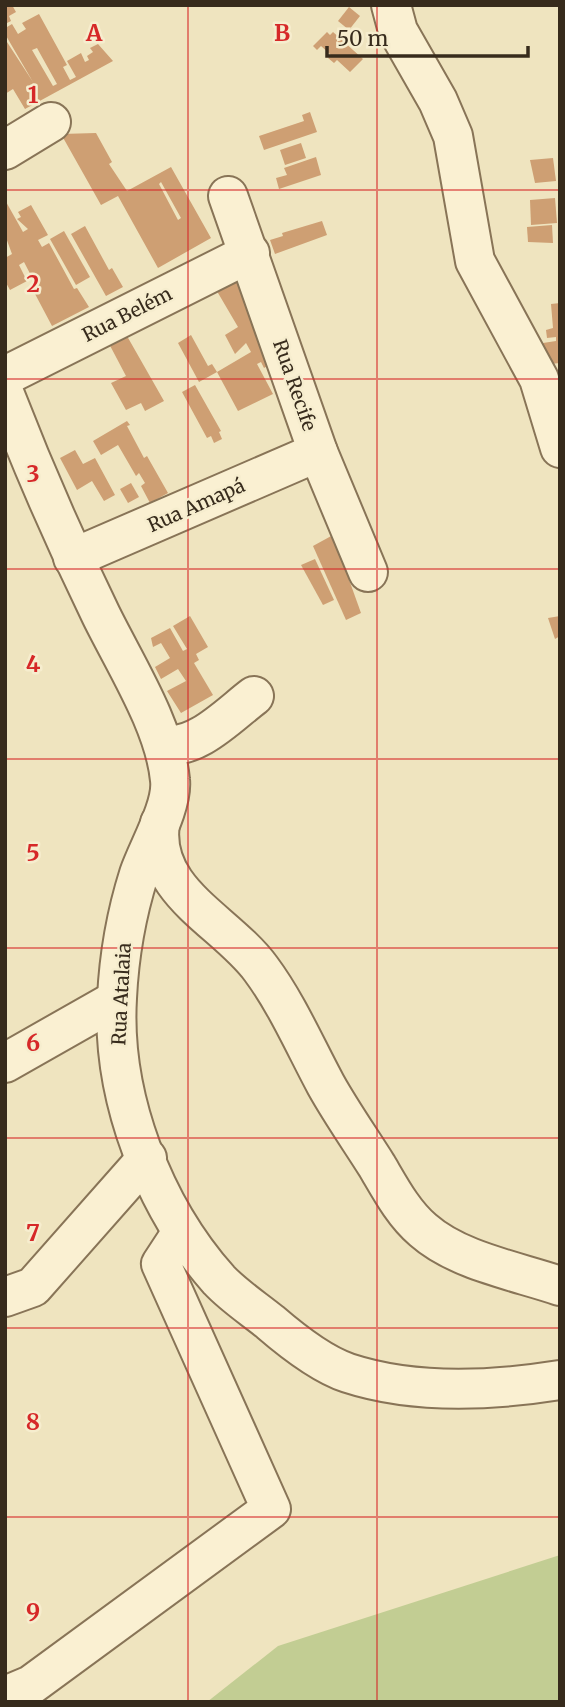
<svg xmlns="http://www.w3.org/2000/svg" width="565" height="1707" font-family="Merriweather,serif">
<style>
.green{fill:#c2cd93}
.building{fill:#ce9f73;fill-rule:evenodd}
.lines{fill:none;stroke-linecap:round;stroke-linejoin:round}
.minor-casing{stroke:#887457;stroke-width:42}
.minor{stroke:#faf0d2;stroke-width:38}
.grid{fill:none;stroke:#d62828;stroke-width:2;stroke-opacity:0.55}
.labels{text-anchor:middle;stroke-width:5;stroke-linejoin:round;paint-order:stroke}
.street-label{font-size:19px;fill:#372b1c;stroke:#f6edce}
.grid-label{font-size:23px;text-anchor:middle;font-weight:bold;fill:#d62828;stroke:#f6edce;stroke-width:5;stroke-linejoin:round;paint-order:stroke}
</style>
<rect width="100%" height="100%" fill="#efe4bf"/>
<polygon class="green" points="560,1555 560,1702 207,1702 278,1646"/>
<g class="building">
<path d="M5,5H12L16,12L9,16L11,21L5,24L7,27L12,24L18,34L26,29L22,23L39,14L67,65L63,67L70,80L76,77L67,61L81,53L85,62L89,60L87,56L93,52L90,48L98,44L113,61L25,109L13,89L5,94L7,42L33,82L5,34ZM37,48L57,84L53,86L32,50Z"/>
<polygon points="349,7 360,16 349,30 338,21"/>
<polygon points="327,32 330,35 333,32 363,59 350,72 337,60 334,63 328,58 331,55 321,46 317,50 313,46"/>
<polygon points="310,112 317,132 264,150 259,136 304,121 302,115"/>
<path d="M96,133L112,162L109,164L127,191L171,167L211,238L158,268L118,196L101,205L61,134ZM161,182L181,218L178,220L159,184Z"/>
<polygon points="301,143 306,158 285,165 280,150"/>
<polygon points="316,157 321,175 279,189 276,178 287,175 284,168"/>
<polygon points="553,158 556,181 535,183 530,160"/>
<polygon points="555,198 557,223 531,225 530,200"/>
<polygon points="5,200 23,232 28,229 17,219 21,217 18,212 31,205 48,235 38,240 42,247 49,243 74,289 77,288 89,307 52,326 34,292 38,289 24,262 19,265 27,281 10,290 5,281 5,258 12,254 5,235"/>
<polygon points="322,221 327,235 275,254 270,240 283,236 282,233"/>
<polygon points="552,225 553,243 528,242 527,227"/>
<polygon points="85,226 109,270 112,268 123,287 106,296 71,234"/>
<polygon points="64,231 90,277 76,285 50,239"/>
<polygon points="238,270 271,364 264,368 261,362 257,364 273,394 238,411 217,372 199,382 178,343 191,335 208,366 212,364 217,372 251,352 246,343 235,354 225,335 238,327 211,281"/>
<polygon points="560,303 560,363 550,364 549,355 544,355 543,343 556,341 556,337 547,338 546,330 553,328 551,304"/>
<polygon points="123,329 164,401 145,411 141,403 126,410 111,383 126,376 106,338"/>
<polygon points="195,385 221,431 219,432 222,439 214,443 211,436 207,438 182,392"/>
<polygon points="127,421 130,425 127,426 144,458 147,456 168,493 150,503 141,486 145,483 139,473 136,476 118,445 101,455 93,441"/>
<polygon points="75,450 83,464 95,458 115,495 104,501 92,481 77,490 60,458"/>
<polygon points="131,483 139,497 128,503 120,489"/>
<polygon points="333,535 361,613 346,620 313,546"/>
<polygon points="315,559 334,600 323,605 301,565"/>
<polygon points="190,616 208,647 196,654 199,660 194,663 213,695 181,713 167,691 186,681 178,669 161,679 155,667 170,658 161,643 153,647 151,638 170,628 183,651 187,649 173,626"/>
<polygon points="560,616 560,636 555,639 548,618"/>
</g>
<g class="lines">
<g class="minor-casing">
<g id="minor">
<polyline points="391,5 398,31 438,101 453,136 475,261 539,379 560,448"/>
<polyline points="5,150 51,122"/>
<polyline points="228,196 318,452 368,572"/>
<polyline points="5,376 250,253"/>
<path d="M5,395C34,470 66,543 101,615C125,664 165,726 170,780C173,806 148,848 139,874C126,915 119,956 117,998C111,1097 154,1207 219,1280C234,1296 254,1309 270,1322C292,1341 321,1364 348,1373C415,1395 491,1391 560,1380"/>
<polyline points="73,558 318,452"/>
<path d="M163,744C195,752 231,713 254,696"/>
<path d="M160,823C150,892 226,921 261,969C287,1004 305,1046 326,1085C341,1112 360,1139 377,1166C390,1188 403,1213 423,1230C458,1261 516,1271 560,1286"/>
<polyline points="5,1063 116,1000"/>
<polyline points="5,1297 33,1287 147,1158"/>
<polyline points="5,1696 31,1685 271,1509 161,1264 182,1232"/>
</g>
</g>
<use href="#minor" class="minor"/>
</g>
<path class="grid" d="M188,5V1702M377,5V1702M5,190H560M5,379H560M5,569H560M5,759H560M5,948H560M5,1138H560M5,1328H560M5,1517H560"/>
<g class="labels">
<g class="street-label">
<text transform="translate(127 314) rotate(-27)" y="7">Rua Belém</text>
<text transform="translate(295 385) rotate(71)" y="7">Rua Recife</text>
<text transform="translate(196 505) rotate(-24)" y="7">Rua Amapá</text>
<text transform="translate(121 994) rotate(-87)" y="7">Rua Atalaia</text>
</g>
</g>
<g class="grid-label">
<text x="94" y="41">A</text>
<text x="282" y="41">B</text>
<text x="33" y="103">1</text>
<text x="33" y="292">2</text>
<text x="33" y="482">3</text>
<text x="33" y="672">4</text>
<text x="33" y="861">5</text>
<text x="33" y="1051">6</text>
<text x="33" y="1241">7</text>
<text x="33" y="1430">8</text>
<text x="33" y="1620">9</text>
</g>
<rect width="565" height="1707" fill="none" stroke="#372b1c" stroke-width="14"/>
<path d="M327 46v10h201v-10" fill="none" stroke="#372b1c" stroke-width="3.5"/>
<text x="337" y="46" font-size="21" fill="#372b1c" stroke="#f6edce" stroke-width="5" paint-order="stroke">50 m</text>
</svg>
